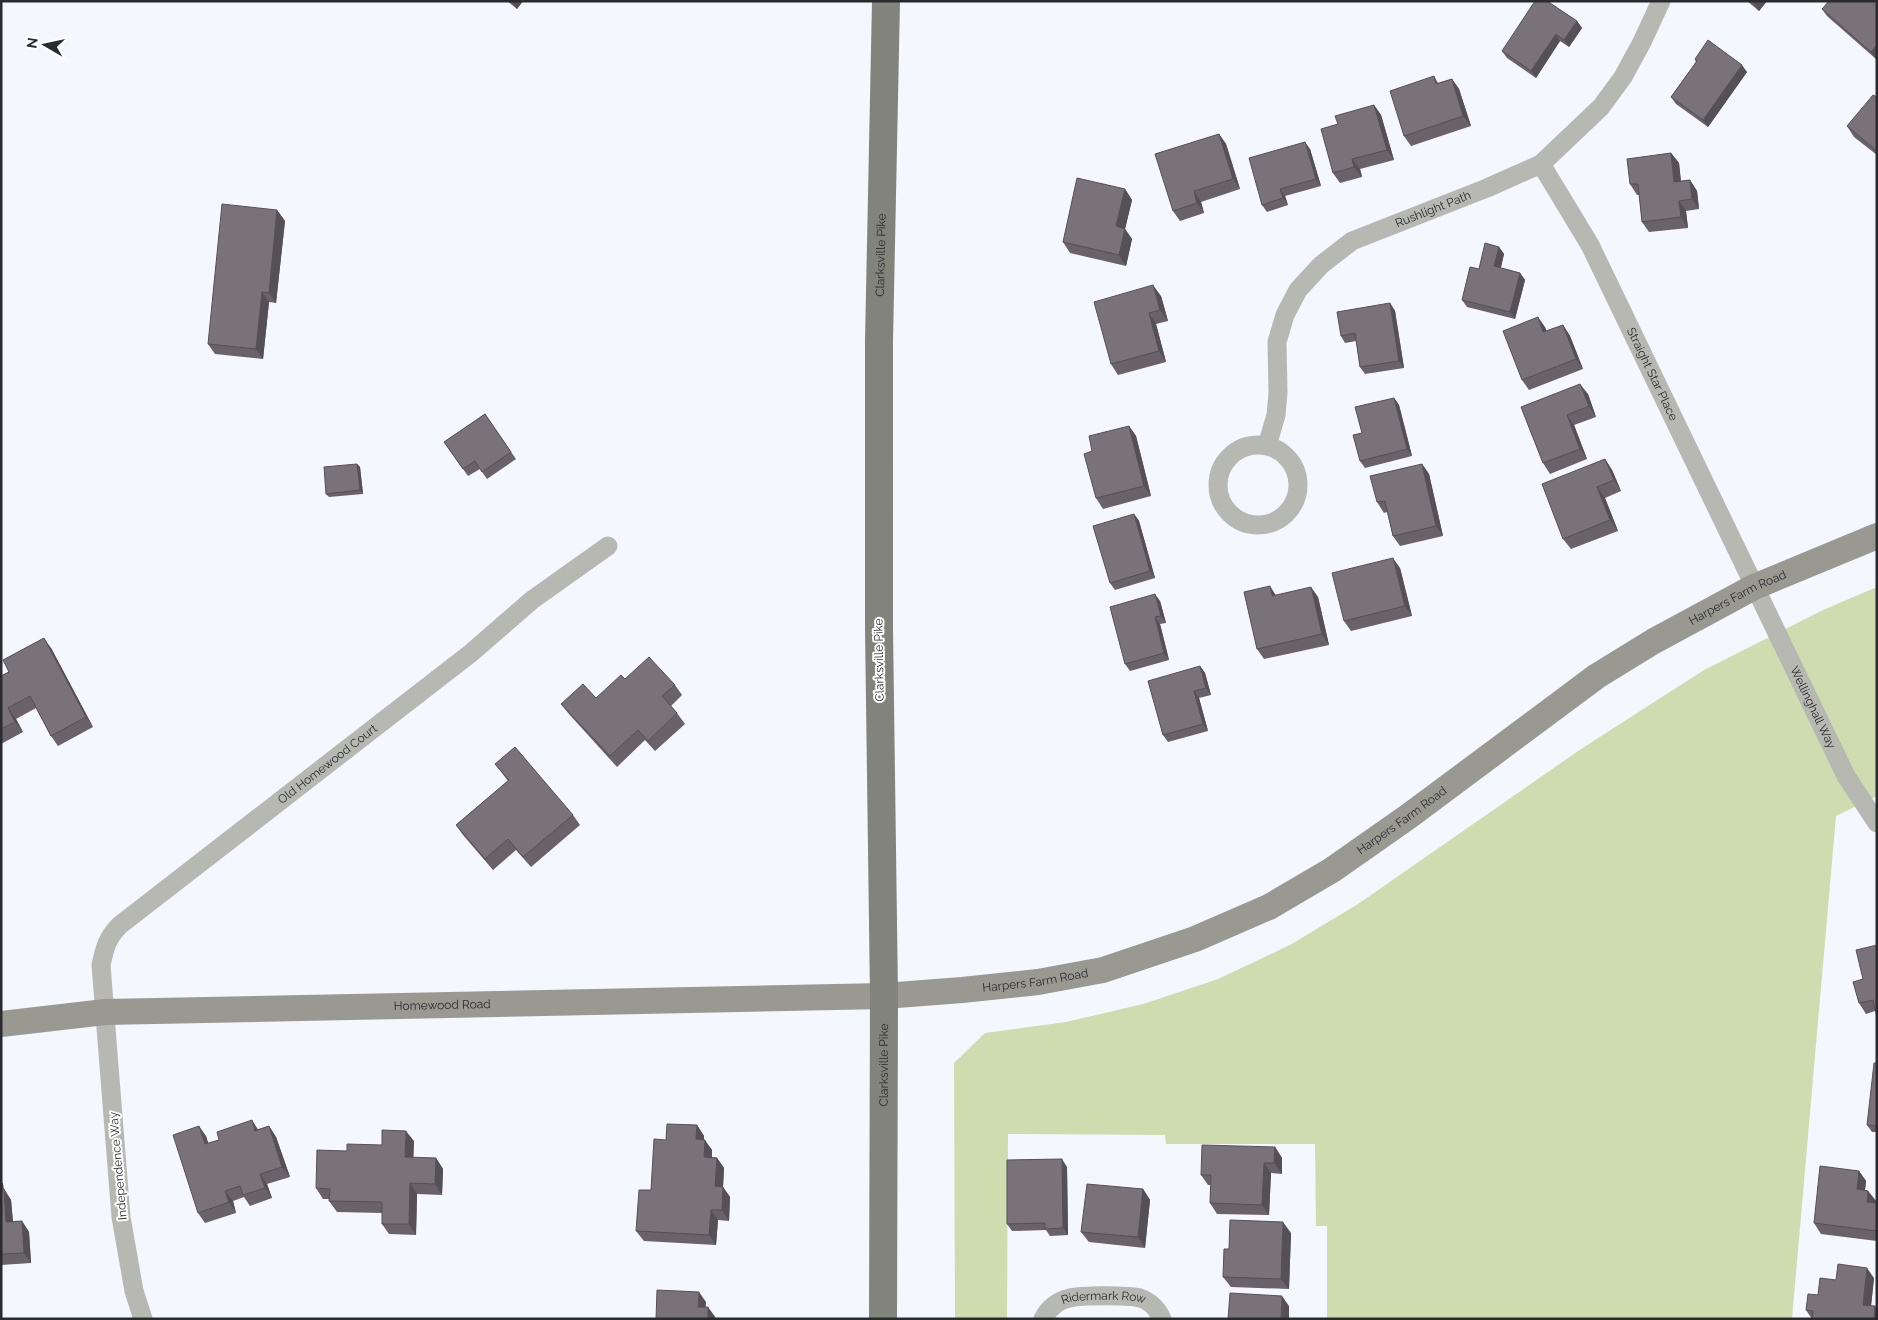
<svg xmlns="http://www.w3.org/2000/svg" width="1878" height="1320" font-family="Raleway,sans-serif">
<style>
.green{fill:#cfdcaf}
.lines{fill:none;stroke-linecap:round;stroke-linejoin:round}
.street{stroke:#b8b8b3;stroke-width:19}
.secondary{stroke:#999992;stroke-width:26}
.primary{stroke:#82837b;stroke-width:28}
.wall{fill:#696268}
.shaded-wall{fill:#555055}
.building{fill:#7a7279;stroke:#555055}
.labels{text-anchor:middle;stroke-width:4;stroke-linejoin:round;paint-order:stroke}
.street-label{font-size:12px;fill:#2a2b2f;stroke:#fff}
</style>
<rect width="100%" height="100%" fill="#f5f7fe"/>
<polygon class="green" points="1877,587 1877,796 1836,816 1792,1319 1327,1319 1327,1226 1316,1226 1315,1144 1166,1144 1165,1135 1008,1134 1007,1319 955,1319 954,1063 985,1033 1066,1022 1143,1004 1218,979 1290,945 1358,904 1581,749 1704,670 1823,610"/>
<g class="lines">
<g class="street">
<path id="s1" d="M1541,164L1590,245L1846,776L1877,823"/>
<circle cx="1258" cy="485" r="40"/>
<path id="s2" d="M1267,446L1276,415L1278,393L1277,342L1285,315L1298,290L1321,265L1352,241L1487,188L1541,164L1601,107L1623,77L1642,42L1661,1"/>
<path id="s3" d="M143,1319L134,1291L121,1217L101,965C105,947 107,938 120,925L471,653L532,600L608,546"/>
<path id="s4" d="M1043,1319C1048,1309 1058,1300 1070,1298C1081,1295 1129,1295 1140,1298C1150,1301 1158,1310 1162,1319"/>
</g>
<path class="secondary" id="s5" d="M1,1024L105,1012L884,996L962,990L1038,982L1103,970L1195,939L1269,907L1332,870L1409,816L1597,676L1654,641L1754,587L1877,536"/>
<path class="primary" id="s6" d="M883,1319L884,996L879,628V341L886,1"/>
</g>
<g class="wall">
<polygon points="507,1 523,1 517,9"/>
<polygon points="1747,1 1767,1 1759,11"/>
<polygon points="1877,1 1877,58 1876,59 1827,16 1822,9"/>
<polygon points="1577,21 1582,28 1569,47 1560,41 1536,78 1507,58 1502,51"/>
<polygon points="1695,59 1747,72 1708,127 1676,104 1671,97 1696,62"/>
<polygon points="1434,76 1438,83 1452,79 1459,89 1471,126 1411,146 1404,136"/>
<polygon points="1877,97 1877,155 1854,137 1847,126"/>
<polygon points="1374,105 1381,115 1394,160 1360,169 1362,177 1340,183 1333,173 1338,124"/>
<polygon points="1219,134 1226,144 1240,189 1201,202 1204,213 1180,221 1173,211"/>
<polygon points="1310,149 1321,186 1285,196 1288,205 1267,212 1262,205"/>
<polygon points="1671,153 1679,163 1681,181 1690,180 1697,191 1699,209 1686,211 1688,228 1649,232 1642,222 1639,195 1637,195 1630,184"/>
<polygon points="1125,189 1132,200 1125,229 1132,239 1126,266 1070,253 1063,242"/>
<polygon points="277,210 285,221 276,303 269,302 263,359 215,354 208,344"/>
<polygon points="1499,247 1504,254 1501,268 1520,273 1525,280 1515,319 1467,307 1462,300 1479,269"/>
<polygon points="1161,296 1168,321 1156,324 1166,362 1118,375 1111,364"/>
<polygon points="1390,303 1395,311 1404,368 1365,374 1360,367 1356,341 1345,343 1341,336"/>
<polygon points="1563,325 1570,336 1583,369 1529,390 1522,380 1545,327 1546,331"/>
<polygon points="1588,394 1596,417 1574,425 1587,459 1550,474 1543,463 1521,407"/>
<polygon points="1394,398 1399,405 1412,456 1365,468 1360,461 1362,433"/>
<polygon points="485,414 516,459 487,479 480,469 468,476 444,442"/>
<polygon points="1129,426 1136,436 1151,496 1103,509 1096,498 1092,451"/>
<polygon points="1605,459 1612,470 1621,491 1605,498 1618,531 1571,549 1563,539"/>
<polygon points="357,464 360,467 363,494 329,497 326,494"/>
<polygon points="1422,464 1429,474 1443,536 1400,546 1393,536 1387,512 1384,513 1377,502"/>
<polygon points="1134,514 1139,521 1155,578 1115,590 1110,583"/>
<polygon points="1400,568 1412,616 1351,631 1344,621"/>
<polygon points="1276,595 1318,597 1329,645 1264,659 1257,649"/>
<polygon points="1160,601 1166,623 1160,624 1169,660 1130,671 1125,664"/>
<polygon points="51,648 93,727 58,746 51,736 36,708 16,719 23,732 1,744 1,676"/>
<polygon points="1200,666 1205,673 1211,695 1199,698 1208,731 1168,742 1163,735"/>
<polygon points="625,679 675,685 682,695 671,706 677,713 685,724 655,751 645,740 617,767 569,714 561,704 596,698"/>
<polygon points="495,764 573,815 580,825 531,867 516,850 493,870 463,835 456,825 508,781"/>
<polygon points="1877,945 1875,1011 1866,1014 1859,1003 1863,979"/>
<polygon points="1877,1063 1877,1132 1872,1132 1867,1125"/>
<polygon points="697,1125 704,1136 704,1140 712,1150 712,1157 717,1158 724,1168 723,1187 730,1197 729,1221 718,1220 716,1245 644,1241 636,1231 651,1190 666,1140"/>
<polygon points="269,1126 276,1137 290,1177 267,1184 272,1198 250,1206 244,1197 233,1201 236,1213 205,1223 198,1213 206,1136 208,1143"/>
<polygon points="414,1141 413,1158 436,1158 443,1169 442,1195 417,1194 416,1235 389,1234 382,1224 382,1213 337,1212 329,1201 330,1199 323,1199 316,1188 347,1151 382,1145"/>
<polygon points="1275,1147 1282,1158 1282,1174 1271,1173 1269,1215 1217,1214 1210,1203 1211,1185 1208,1185 1201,1175"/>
<polygon points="1067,1167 1068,1235 1050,1236 1046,1230 1012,1231 1007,1224"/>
<polygon points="1859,1171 1866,1181 1865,1190 1868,1191 1876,1201 1875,1203 1877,1203 1877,1241 1821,1234 1814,1223"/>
<polygon points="1,1181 3,1184 4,1189 11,1200 13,1222 22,1221 29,1232 31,1263 1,1265"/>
<polygon points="1143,1189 1150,1200 1145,1248 1089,1242 1081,1232"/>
<polygon points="1291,1233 1289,1289 1231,1287 1223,1277 1229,1249"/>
<polygon points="1874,1278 1871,1306 1875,1306 1877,1308 1877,1319 1812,1319 1806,1310 1818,1295 1836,1280"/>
</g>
<g class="shaded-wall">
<polygon points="513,1 523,1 517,9 512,2"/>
<polygon points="1752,1 1767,1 1759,11"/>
<polygon points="1577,21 1582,28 1569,47 1564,40"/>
<polygon points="1556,34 1560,41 1536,78 1531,71"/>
<polygon points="1877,45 1877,58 1876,59 1871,52"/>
<polygon points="1742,65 1747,72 1708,127 1703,120"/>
<polygon points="1452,79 1459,89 1471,126 1463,116"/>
<polygon points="1374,105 1381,115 1394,160 1387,150"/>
<polygon points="1219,134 1226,144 1240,189 1233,179"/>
<polygon points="1305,142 1310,149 1321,186 1316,179"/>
<polygon points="1671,153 1679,163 1682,193 1674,182"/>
<polygon points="1352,159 1360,169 1362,177 1354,167"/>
<polygon points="1690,180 1697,191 1699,209 1692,199"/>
<polygon points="1125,189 1132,200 1125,229 1132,239 1126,266 1119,255 1116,226"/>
<polygon points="1280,189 1285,196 1288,205 1283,198"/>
<polygon points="1194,191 1201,202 1204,213 1197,203"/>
<polygon points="1679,201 1686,211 1688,228 1681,217"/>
<polygon points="277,210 285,221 276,303 269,293"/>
<polygon points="1499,247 1504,254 1499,274 1494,266"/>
<polygon points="1520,273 1525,280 1515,319 1510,312"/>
<polygon points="1153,285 1161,296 1168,321 1160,310"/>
<polygon points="262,292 269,302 263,359 256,349"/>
<polygon points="1390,303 1395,311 1404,368 1399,361"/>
<polygon points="1149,313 1156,324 1166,362 1159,351"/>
<polygon points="1538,317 1545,327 1551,343 1543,332"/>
<polygon points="1563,325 1570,336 1583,369 1576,359"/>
<polygon points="1580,384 1588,394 1596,417 1589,406"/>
<polygon points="1394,398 1399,405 1412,456 1407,449"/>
<polygon points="1567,415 1574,425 1587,459 1580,449"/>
<polygon points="1129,426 1136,436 1151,496 1144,486"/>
<polygon points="1605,459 1612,470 1621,491 1614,480"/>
<polygon points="357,464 360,467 363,494 360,490"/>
<polygon points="1422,464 1429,474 1443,536 1436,526"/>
<polygon points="1597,487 1605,498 1618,531 1610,520"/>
<polygon points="1134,514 1139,521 1155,578 1150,571"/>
<polygon points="1393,558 1400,568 1412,616 1405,606"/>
<polygon points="1270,586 1277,597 1272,596"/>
<polygon points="1311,587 1318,597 1329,645 1322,634"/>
<polygon points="1155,594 1160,601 1166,623 1161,616"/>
<polygon points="1155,617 1160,624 1169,660 1164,653"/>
<polygon points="44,638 51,648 93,727 86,717"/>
<polygon points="1200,666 1205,673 1211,695 1206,688"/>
<polygon points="1194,691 1199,698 1208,731 1203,724"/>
<polygon points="8,708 16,719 23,732 15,722"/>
<polygon points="252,1120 259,1131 255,1131"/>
<polygon points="697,1125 704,1136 703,1150 696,1139"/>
<polygon points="199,1126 206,1136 212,1155 205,1144"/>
<polygon points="269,1126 276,1137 290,1177 282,1167"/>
<polygon points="406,1131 414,1141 413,1168 405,1157"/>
<polygon points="705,1140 712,1150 711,1167 704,1157"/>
<polygon points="1275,1147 1282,1158 1282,1174 1274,1163"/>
<polygon points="436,1158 443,1169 442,1195 435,1184"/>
<polygon points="717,1158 724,1168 723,1187 730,1197 729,1221 722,1210 715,1186"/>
<polygon points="1062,1159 1067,1167 1068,1235 1063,1228"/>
<polygon points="1264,1163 1271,1173 1269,1215 1262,1205"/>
<polygon points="1859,1171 1866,1181 1864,1199 1857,1189"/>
<polygon points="260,1174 267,1184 272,1198 265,1188"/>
<polygon points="1,1181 3,1184 4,1200 1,1196"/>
<polygon points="410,1183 417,1194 416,1235 409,1224"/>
<polygon points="4,1189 11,1200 14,1233 6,1222"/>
<polygon points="1143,1189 1150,1200 1145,1248 1138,1237"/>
<polygon points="225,1191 233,1201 236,1213 229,1202"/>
<polygon points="1868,1191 1876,1201 1874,1212 1867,1202"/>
<polygon points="711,1210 718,1220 716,1245 709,1235"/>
<polygon points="22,1221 29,1232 31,1263 24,1253"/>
<polygon points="1283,1222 1291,1233 1289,1289 1281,1279"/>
<polygon points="1867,1268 1874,1278 1870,1315 1863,1305"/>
<polygon points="699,1292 706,1302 705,1317 698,1307"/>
<polygon points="1282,1296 1289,1306 1289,1319 1281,1319"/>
<polygon points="1875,1306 1877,1308 1877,1319 1874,1319"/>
<polygon points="708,1307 716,1318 716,1319 708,1319"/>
</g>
<g class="building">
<polygon points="1535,1 1547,1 1577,21 1564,40 1556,34 1531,71 1502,51"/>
<polygon points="1829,1 1877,1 1877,45 1871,52 1822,9"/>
<polygon points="1708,40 1742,65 1703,120 1671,97 1697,61 1695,59"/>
<polygon points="1434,76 1436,84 1452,79 1463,116 1404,136 1390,91"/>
<polygon points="1873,95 1877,97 1877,151 1847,126"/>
<polygon points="1374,105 1387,150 1352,159 1354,167 1333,173 1321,129 1338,124 1335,116"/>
<polygon points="1219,134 1233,179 1194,191 1197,203 1173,211 1155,154"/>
<polygon points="1305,142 1316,179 1280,189 1283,198 1262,205 1249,158"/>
<polygon points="1671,153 1674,182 1690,180 1692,199 1679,201 1681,217 1642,222 1638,184 1630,184 1627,159"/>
<polygon points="1077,178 1125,189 1116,226 1125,229 1119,255 1063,242"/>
<polygon points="222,204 277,210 269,293 262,292 256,349 208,344"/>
<polygon points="1485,243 1499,247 1494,266 1520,273 1510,312 1462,300 1470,267 1479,269"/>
<polygon points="1153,285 1160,310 1149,313 1159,351 1111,364 1094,302"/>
<polygon points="1390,303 1399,361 1360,367 1355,333 1341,336 1337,312"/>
<polygon points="1538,317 1543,332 1563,325 1576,359 1522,380 1503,331"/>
<polygon points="1580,384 1589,406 1567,415 1580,449 1543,463 1521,407"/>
<polygon points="1394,398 1407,449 1360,461 1353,435 1362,433 1355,407"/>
<polygon points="485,414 511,452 482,472 475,461 463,469 444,442"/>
<polygon points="1129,426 1144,486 1096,498 1084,454 1092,451 1089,436"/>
<polygon points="1605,459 1614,480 1597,487 1610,520 1563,539 1542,484"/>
<polygon points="357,464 360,490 326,494 324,467"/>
<polygon points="1422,464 1436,526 1393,536 1385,501 1377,502 1370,476"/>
<polygon points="1134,514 1150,571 1110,583 1093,526"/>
<polygon points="1393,558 1405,606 1344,621 1332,573"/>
<polygon points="1270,586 1272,596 1311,587 1322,634 1257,649 1244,592"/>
<polygon points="1155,594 1161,616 1155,617 1164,653 1125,664 1110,607"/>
<polygon points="44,638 86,717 51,736 30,696 8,708 15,722 1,729 1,676 9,672 3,660"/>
<polygon points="649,657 675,685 662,696 677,713 648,741 638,730 610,756 561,704 583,684 596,698 621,675 625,679"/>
<polygon points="1200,666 1206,688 1194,691 1203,724 1163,735 1148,681"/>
<polygon points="515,747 573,815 523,857 508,839 485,859 456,825 509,780 495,764"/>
<polygon points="1877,945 1877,1017 1873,1000 1859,1003 1853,982 1863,979 1856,950"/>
<polygon points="1874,1063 1877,1063 1877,1126 1867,1125"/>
<polygon points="252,1120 255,1131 269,1126 282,1167 260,1174 265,1188 243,1195 240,1186 225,1191 229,1202 198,1213 173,1135 199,1126 205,1144 219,1140 217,1132"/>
<polygon points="667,1124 697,1125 696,1139 705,1140 704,1157 717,1158 715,1186 723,1187 722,1210 711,1210 709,1235 636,1231 639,1190 651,1190 654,1139 666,1140"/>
<polygon points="382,1130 406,1131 405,1157 436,1158 435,1184 410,1183 409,1224 382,1224 382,1202 329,1201 330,1189 316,1188 317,1150 347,1151 347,1144 382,1145"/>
<polygon points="1202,1145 1275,1147 1274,1163 1264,1163 1262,1205 1210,1203 1211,1175 1201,1175"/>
<polygon points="1062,1159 1063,1228 1045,1229 1045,1223 1007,1224 1007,1160"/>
<polygon points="1820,1166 1859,1171 1857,1189 1868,1191 1867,1202 1877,1203 1877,1231 1814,1223"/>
<polygon points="1087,1184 1143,1189 1138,1237 1081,1232"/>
<polygon points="1,1189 4,1189 6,1222 22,1221 24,1253 1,1254"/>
<polygon points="1230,1220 1283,1222 1281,1279 1223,1277 1224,1249 1229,1249"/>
<polygon points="1838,1264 1867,1268 1863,1305 1875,1306 1874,1319 1812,1319 1813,1311 1806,1310 1808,1294 1818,1295 1820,1278 1836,1280"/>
<polygon points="657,1290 699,1292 698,1307 708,1307 708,1319 656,1319"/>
<polygon points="1230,1293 1282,1296 1281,1319 1228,1319"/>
</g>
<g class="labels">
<g class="street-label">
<text dy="4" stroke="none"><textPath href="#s2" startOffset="322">Rushlight Path</textPath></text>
<text dy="4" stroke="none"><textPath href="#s6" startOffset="1064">Clarksville Pike</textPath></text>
<text dy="4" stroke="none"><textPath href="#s1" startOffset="238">Straight Star Place</textPath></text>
<text dy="4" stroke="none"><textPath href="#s5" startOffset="1845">Harpers Farm Road</textPath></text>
<text transform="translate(879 660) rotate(-91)" y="4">Clarksville Pike</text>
<text dy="4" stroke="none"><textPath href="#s1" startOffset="608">Wellinghall Way</textPath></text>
<text dy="4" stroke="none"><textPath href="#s3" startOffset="665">Old Homewood Court</textPath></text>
<text dy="4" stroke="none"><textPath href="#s5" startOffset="1441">Harpers Farm Road</textPath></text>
<text dy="4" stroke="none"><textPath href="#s5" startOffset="1036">Harpers Farm Road</textPath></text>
<text dy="4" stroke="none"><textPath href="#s5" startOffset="442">Homewood Road</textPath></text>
<text dy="4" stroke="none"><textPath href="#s6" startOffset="254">Clarksville Pike</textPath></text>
<text transform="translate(118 1166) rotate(-95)" y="4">Independence Way</text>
<text dy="4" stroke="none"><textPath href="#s4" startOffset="69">Ridermark Row</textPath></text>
</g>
</g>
<rect width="1878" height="1320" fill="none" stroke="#2a2b2f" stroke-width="5"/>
<g transform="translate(45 45) rotate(279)" stroke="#ffffff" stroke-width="4" paint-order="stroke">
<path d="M0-4L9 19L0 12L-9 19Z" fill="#2a2b2f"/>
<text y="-8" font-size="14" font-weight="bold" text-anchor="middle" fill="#2a2b2f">N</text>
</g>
</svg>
